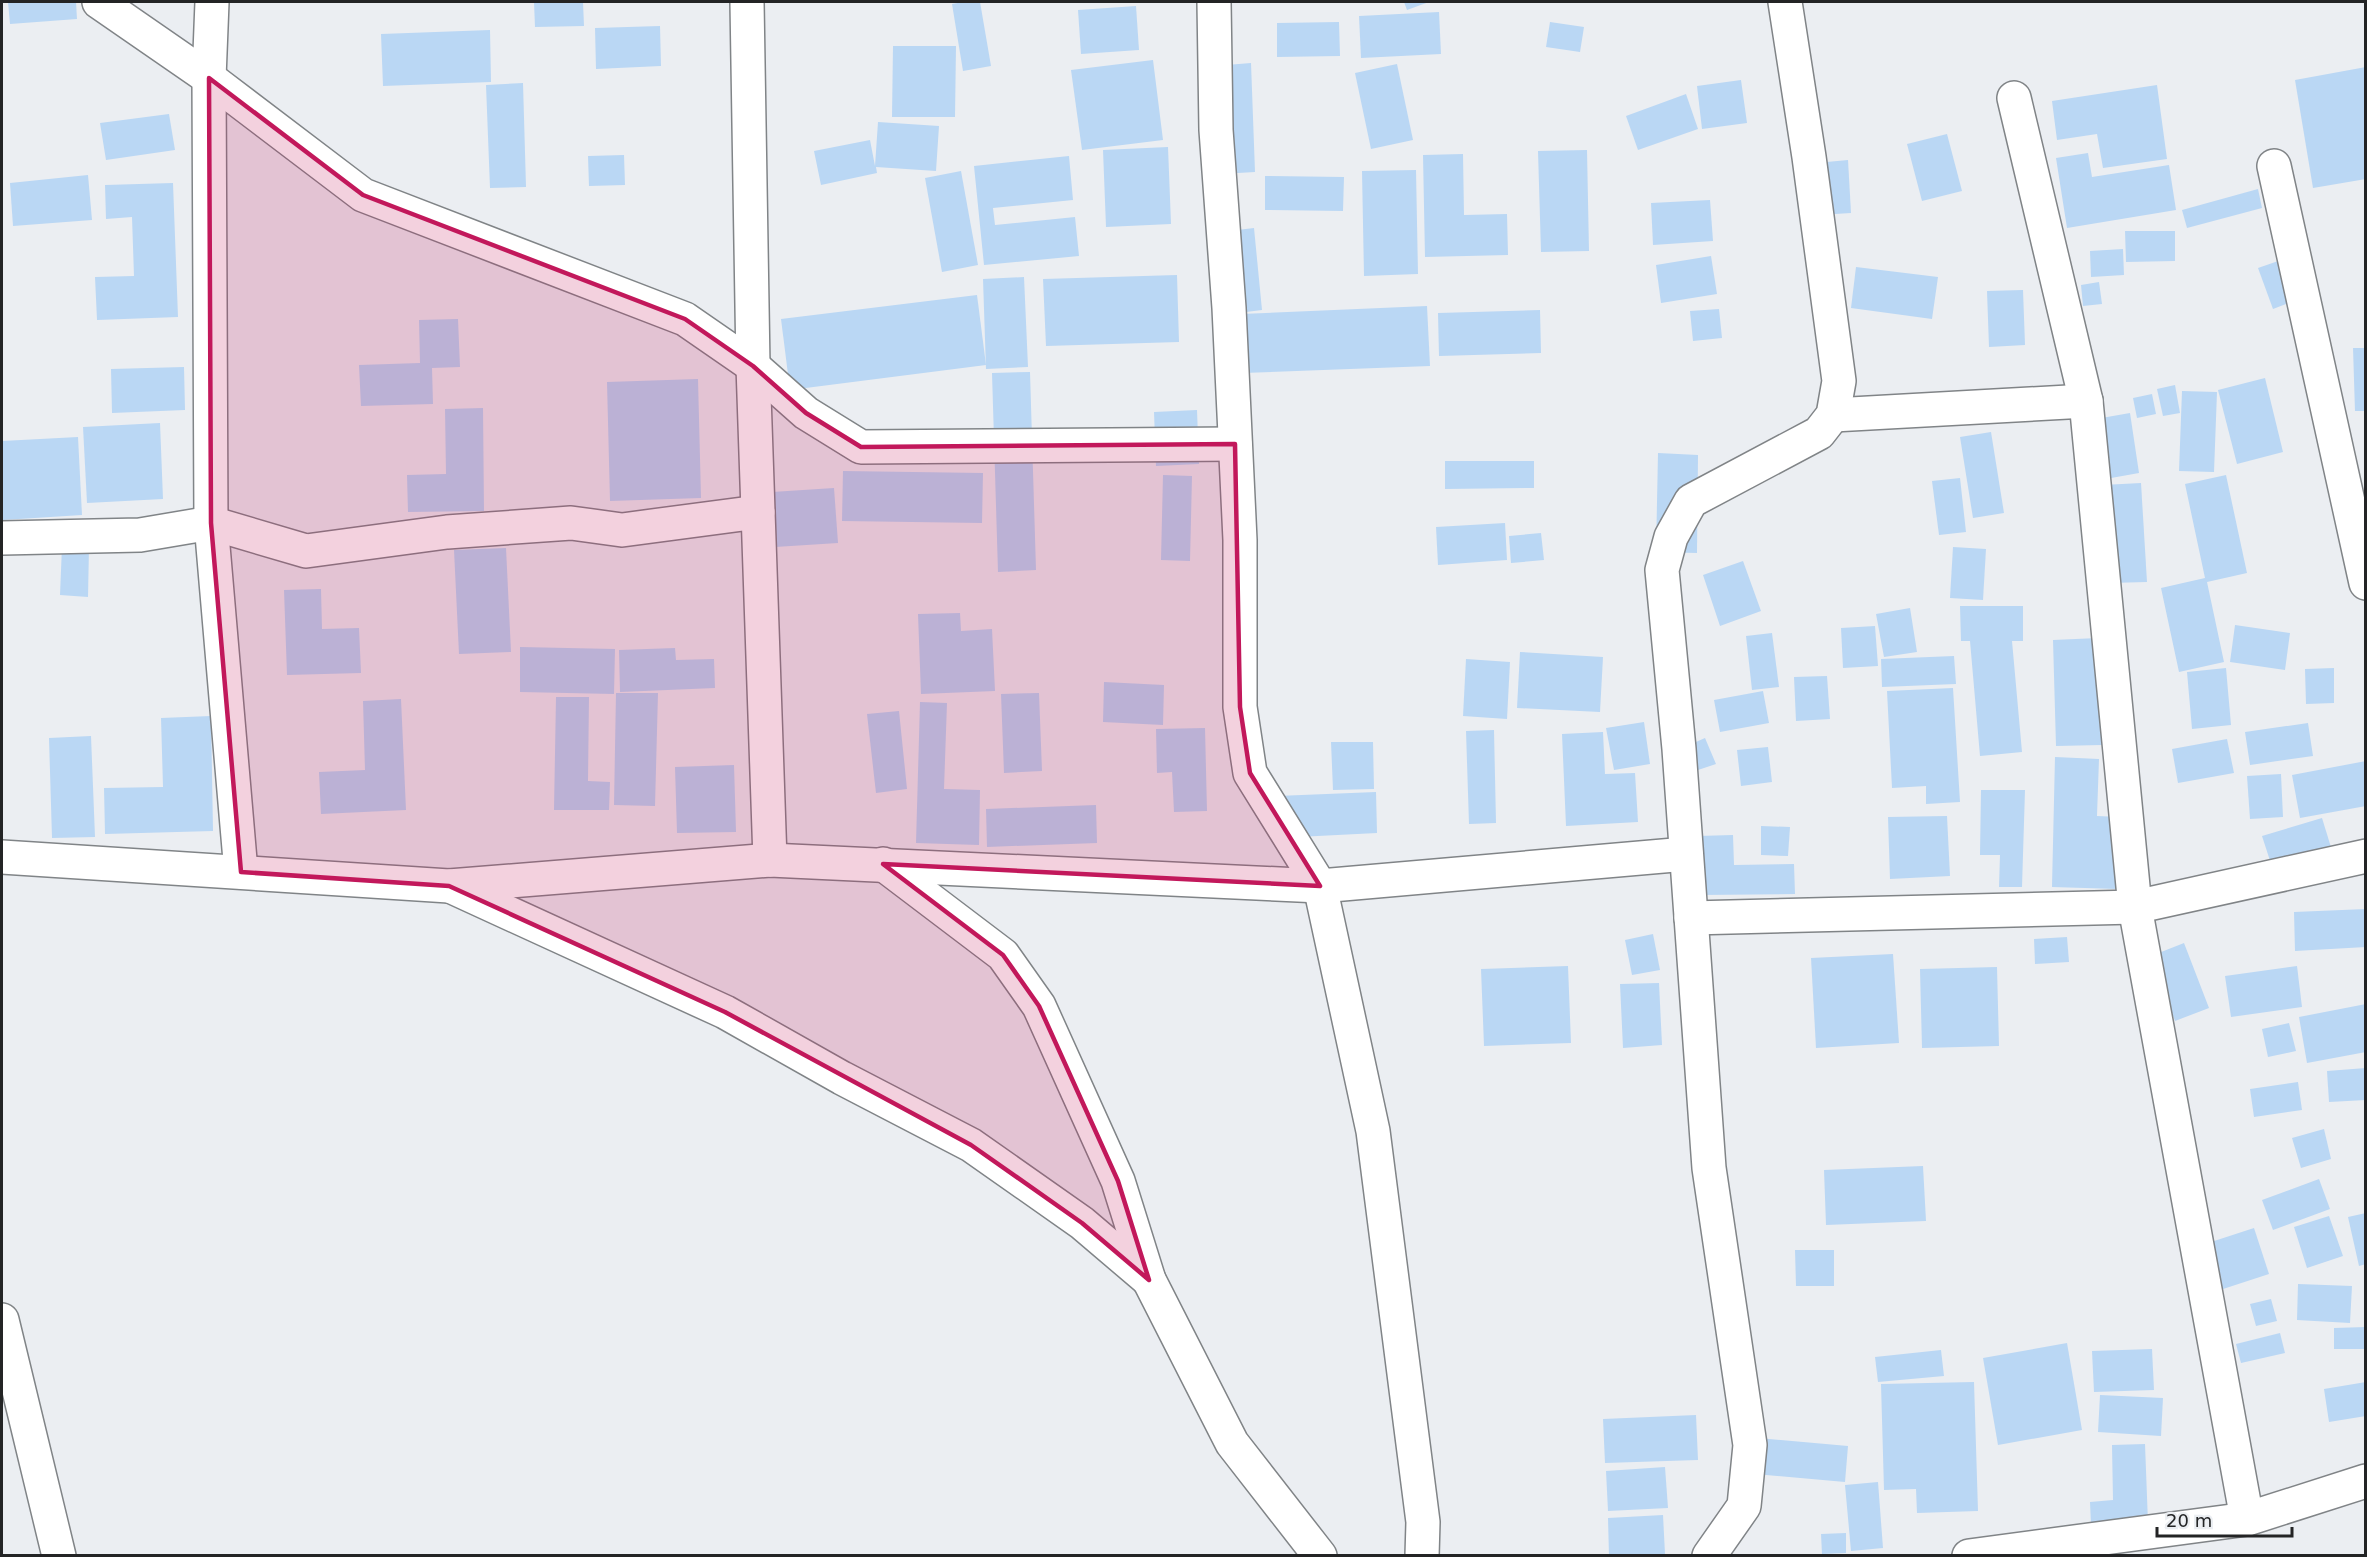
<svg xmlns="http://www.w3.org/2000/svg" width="2367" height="1557" font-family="'DejaVu Sans',sans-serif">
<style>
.building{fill:#bad7f4}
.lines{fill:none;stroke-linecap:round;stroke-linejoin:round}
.minor-casing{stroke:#808487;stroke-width:36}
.minor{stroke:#fff;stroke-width:33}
.marked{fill:#c2185b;fill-opacity:0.2;stroke:#c2185b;stroke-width:4.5;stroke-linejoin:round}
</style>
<rect width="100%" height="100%" fill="#ebeef2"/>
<g class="building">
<polygon points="8,2 76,2 77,19 10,24"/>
<polygon points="534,2 583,2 584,26 535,27"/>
<polygon points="963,2 980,2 991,66 963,71 952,4"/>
<polygon points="1404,2 1429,2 1407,10"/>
<polygon points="1136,6 1139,50 1081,54 1078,10"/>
<polygon points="1439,12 1441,54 1361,58 1359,16"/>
<polygon points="1339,22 1340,56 1277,57 1277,23"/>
<polygon points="1550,22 1584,27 1580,52 1546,47"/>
<polygon points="660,26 661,66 596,69 595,28"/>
<polygon points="490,30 491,82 383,86 381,34"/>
<polygon points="893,46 956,46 955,117 892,117"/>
<polygon points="1153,60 1163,140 1082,150 1071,70"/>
<polygon points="1251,63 1255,172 1220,174 1214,66"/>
<polygon points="1397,64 1413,140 1371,149 1355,73"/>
<polygon points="2366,67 2366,179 2313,188 2295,80"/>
<polygon points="1741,80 1747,123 1702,129 1697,86"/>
<polygon points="523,83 526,187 490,188 486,85"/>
<polygon points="2157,85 2167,159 2103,168 2097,134 2057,140 2052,101"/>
<polygon points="1686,94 1698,129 1638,150 1626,116"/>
<polygon points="169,114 175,150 106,160 100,123"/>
<polygon points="878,122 939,126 936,171 876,167 877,173 821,185 814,151 870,140 875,166"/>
<polygon points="1947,134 1962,191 1922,201 1907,144"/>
<polygon points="1168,147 1171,224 1106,227 1103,150"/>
<polygon points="1587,150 1589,251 1541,252 1538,151"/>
<polygon points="2088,153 2092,177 2169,165 2176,210 2067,228 2056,158"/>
<polygon points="1463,154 1464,215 1507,214 1508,255 1425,257 1423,155"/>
<polygon points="624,155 625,185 589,186 588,156"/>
<polygon points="1069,156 1073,200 993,208 995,225 1075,217 1079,256 984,265 974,166"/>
<polygon points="1848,160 1851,213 1819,215 1816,163"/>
<polygon points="1416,170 1418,274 1364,276 1362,171"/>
<polygon points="961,171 978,265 942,272 925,178"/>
<polygon points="88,175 92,220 13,226 10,183"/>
<polygon points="1265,176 1344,177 1343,211 1265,210"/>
<polygon points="173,183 178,317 97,320 95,277 134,276 132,217 106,219 105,185"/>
<polygon points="2258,189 2262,208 2187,228 2182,210"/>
<polygon points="1710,200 1713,241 1653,245 1651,203"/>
<polygon points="1254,228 1262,310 1238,313 1229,231"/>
<polygon points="2125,231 2175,231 2175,261 2126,262"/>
<polygon points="2123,249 2124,275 2091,277 2090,251"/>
<polygon points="1711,256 1717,294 1661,303 1656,265"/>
<polygon points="2284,259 2299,299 2273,309 2258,268"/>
<polygon points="1856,267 1938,277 1932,319 1851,308"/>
<polygon points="1177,275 1179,342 1046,346 1043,279"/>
<polygon points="1024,277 1028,367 986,369 983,279"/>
<polygon points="2099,282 2102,304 2083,306 2081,285"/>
<polygon points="2023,290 2025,345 1989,347 1987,291"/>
<polygon points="977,295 986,365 790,390 781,319"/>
<polygon points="1427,306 1430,366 1243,373 1241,314"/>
<polygon points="1719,309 1722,338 1693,341 1690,311"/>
<polygon points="1540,310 1541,353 1439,356 1438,313"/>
<polygon points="458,319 460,367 432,368 433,404 361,406 359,365 420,363 419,320"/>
<polygon points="2353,348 2366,348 2366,411 2355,411"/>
<polygon points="184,367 185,410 112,413 111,369"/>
<polygon points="1030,372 1036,570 998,572 992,373"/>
<polygon points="2265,378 2283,452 2237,464 2218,390"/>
<polygon points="698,379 701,498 610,501 607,382"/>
<polygon points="2175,385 2180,413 2163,416 2157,389"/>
<polygon points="2182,391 2217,392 2214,472 2179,471"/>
<polygon points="2152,394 2156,414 2137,418 2133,398"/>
<polygon points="483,408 484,511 408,512 407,475 446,474 445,409"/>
<polygon points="1197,410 1199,464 1156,466 1154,412"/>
<polygon points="2130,413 2139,473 2100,480 2090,420"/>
<polygon points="160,423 163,499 87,503 83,427"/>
<polygon points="1991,432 2004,513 1973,518 1960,437"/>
<polygon points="78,437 82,515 3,520 2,441"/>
<polygon points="1658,453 1698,455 1697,553 1656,552"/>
<polygon points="1445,461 1534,461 1534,488 1445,489"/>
<polygon points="843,471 983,473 982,523 842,521"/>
<polygon points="1163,475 1192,476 1190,561 1161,560"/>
<polygon points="2226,475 2247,573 2207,582 2224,662 2179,672 2161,588 2205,578 2185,484"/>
<polygon points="1960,478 1966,532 1939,535 1932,481"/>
<polygon points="2141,483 2147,582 2109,583 2103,485"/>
<polygon points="834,488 838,543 775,547 772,492"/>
<polygon points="1505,523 1507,560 1438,565 1436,527"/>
<polygon points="1541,533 1544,560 1511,563 1509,536"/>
<polygon points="62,546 89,547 88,597 60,595"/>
<polygon points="1953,547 1986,549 1983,600 1950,598"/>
<polygon points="506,548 511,652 459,654 454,550"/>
<polygon points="1743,561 1761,611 1720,626 1703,575"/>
<polygon points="321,589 322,629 359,628 361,673 287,675 284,590"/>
<polygon points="1960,606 2023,606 2023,641 2012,641 2022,752 1980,756 1970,641 1961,641"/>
<polygon points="1910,608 1917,652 1884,657 1876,614"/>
<polygon points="960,613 961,631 992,629 995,691 921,694 918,614"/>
<polygon points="2235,625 2290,633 2285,670 2230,662"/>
<polygon points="1875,626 1878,666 1843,668 1841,628"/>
<polygon points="1772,633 1779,687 1752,690 1746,636"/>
<polygon points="2098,638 2102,745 2056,746 2053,640"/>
<polygon points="520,647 615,649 614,694 520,692"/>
<polygon points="675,648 676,660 714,659 715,688 620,692 619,650"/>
<polygon points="1520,652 1603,657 1600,712 1517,708"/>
<polygon points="1954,656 1956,684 1882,687 1881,659"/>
<polygon points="1466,659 1510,662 1507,719 1463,716"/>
<polygon points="2226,668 2231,725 2192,729 2187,672"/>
<polygon points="2334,668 2334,703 2306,704 2305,669"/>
<polygon points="1827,676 1830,719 1796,721 1794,677"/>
<polygon points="1104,682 1164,685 1163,725 1103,722"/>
<polygon points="1953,688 1960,802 1926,804 1926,786 1892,788 1887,691"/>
<polygon points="1763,691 1769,723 1720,732 1714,700"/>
<polygon points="616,693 658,693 655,806 614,805"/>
<polygon points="1039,693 1042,771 1004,773 1001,694"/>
<polygon points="556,697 589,697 588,781 610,782 609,810 554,810"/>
<polygon points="401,699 406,810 321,814 319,772 365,770 363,701"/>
<polygon points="920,702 947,703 944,789 980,790 979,845 916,843"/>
<polygon points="899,711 907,789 876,793 867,714"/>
<polygon points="211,716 213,831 105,834 104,788 163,787 161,718"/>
<polygon points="1644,722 1650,764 1614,770 1606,728"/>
<polygon points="2308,723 2313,756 2250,765 2245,732"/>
<polygon points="1205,728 1207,811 1174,812 1172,772 1157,773 1156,729"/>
<polygon points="1494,730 1496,823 1469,824 1466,731"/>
<polygon points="1603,732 1605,774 1635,773 1638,822 1566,826 1562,734"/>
<polygon points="91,736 95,837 52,838 49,738"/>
<polygon points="1705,738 1716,764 1698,770 1689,745"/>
<polygon points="2227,739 2234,773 2178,783 2172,749"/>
<polygon points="1331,742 1373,742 1374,789 1333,790"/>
<polygon points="1768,747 1772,782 1741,786 1737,750"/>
<polygon points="2055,757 2099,759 2097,816 2120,817 2118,889 2052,887"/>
<polygon points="2366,761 2366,806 2300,818 2292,775"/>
<polygon points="734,765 736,832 677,833 675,767"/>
<polygon points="2281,774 2283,817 2250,819 2247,776"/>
<polygon points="1981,790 2025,790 2022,887 1999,887 2000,855 1980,855"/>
<polygon points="1376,792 1377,833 1278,838 1277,796"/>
<polygon points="1096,805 1097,843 987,847 986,809"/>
<polygon points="1947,816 1950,876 1890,879 1888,817"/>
<polygon points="2322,818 2334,857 2275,876 2262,836"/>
<polygon points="1761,826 1790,827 1788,856 1761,855"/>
<polygon points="1733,835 1734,865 1794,864 1795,894 1699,895 1698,836"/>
<polygon points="2366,909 2366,947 2295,951 2294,912"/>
<polygon points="1653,934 1660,970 1632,975 1625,940"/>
<polygon points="2067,937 2069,962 2035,964 2034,939"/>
<polygon points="2184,943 2209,1008 2175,1021 2151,956"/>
<polygon points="1893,954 1899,1043 1816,1048 1811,958"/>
<polygon points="1568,966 1571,1043 1484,1046 1481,969"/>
<polygon points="2297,966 2302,1007 2231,1017 2225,976"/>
<polygon points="1997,967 1999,1046 1922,1048 1920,969"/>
<polygon points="1659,983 1662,1045 1623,1048 1620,984"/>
<polygon points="2366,1004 2366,1052 2307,1063 2299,1017"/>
<polygon points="2289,1023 2296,1051 2268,1057 2262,1029"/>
<polygon points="2366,1068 2366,1100 2329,1102 2327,1071"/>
<polygon points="2298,1082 2302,1110 2254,1117 2250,1089"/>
<polygon points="2324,1129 2331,1159 2301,1168 2292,1138"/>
<polygon points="1923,1166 1926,1221 1826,1225 1824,1170"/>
<polygon points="2319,1179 2330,1209 2273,1230 2262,1200"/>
<polygon points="2366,1213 2366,1264 2359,1266 2348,1217"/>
<polygon points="2329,1216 2343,1256 2307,1268 2294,1227"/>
<polygon points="2254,1228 2269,1274 2220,1290 2205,1244"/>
<polygon points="1795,1250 1834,1250 1834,1286 1796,1286"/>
<polygon points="2298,1284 2352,1286 2350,1323 2297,1320"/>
<polygon points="2271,1299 2277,1321 2256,1326 2250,1304"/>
<polygon points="2366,1327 2366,1349 2334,1349 2334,1328"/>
<polygon points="2280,1333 2285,1353 2241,1363 2236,1344"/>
<polygon points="2067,1343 2082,1430 1998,1445 1983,1358"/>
<polygon points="2152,1349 2154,1390 2094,1392 2092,1351"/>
<polygon points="1941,1350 1944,1376 1878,1382 1875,1357"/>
<polygon points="1974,1382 1978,1511 1917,1513 1916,1489 1884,1490 1881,1384"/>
<polygon points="2366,1382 2366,1416 2329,1422 2324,1389"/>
<polygon points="2100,1395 2163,1398 2161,1436 2098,1432"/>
<polygon points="1696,1415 1698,1460 1605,1463 1603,1419"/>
<polygon points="1758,1438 1848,1446 1845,1482 1755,1474"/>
<polygon points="2145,1444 2148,1523 2091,1525 2090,1502 2113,1500 2112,1445"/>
<polygon points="1665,1467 1668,1508 1608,1511 1606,1471"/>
<polygon points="1878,1482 1883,1548 1851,1551 1845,1485"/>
<polygon points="1663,1515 1665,1554 1609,1556 1608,1518"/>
<polygon points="1846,1533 1846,1553 1822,1554 1821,1534"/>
</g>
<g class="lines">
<g class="minor-casing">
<g id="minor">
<polyline points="99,2 209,78 363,195 685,319 753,366 806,413 861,447 1235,444"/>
<polyline points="212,2 209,78 211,523 241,872"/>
<polyline points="747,2 753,366 770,860"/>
<polyline points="1214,2 1216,130 1229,308 1240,540 1240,707 1250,773 1320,886 1373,1131 1423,1522 1422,1556"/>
<polyline points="2014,98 2086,401 2135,907 2247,1519"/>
<polyline points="2274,166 2366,583"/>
<polyline points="1833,415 2086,401"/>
<polyline points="2,538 140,535 211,523 306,551 447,532 571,523 622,530 758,512"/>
<polyline points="2,857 449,886 770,860 1320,886 1686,854"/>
<polyline points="883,864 1003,955 1039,1006 1118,1181 1149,1280 1232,1443 1320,1556"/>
<polyline points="450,886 725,1012 842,1078 971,1145 1082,1223 1149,1280"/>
<polyline points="1691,918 2135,907 2366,856"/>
<polyline points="2,1320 59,1556"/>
<polyline points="1709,1556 1744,1506 1750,1445 1709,1168 1679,749 1662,570 1671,537 1691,501 1819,433 1833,415 1839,381 1809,157 1785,2"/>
<polyline points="1969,1556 2247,1519 2366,1481"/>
</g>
</g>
<use href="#minor" class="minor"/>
</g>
<path class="marked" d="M209,78L363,195L685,319L753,366L806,413L861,447L1235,444L1240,707L1250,773L1320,886L883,864L1003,955L1039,1006L1118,1181L1149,1280L1082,1223L971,1145L725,1012L449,886L241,872L211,523Z"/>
<rect width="2367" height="1557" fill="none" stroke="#232425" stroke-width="6"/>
<path d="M2157 1527v9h135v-9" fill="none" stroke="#232425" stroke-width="3"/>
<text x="2166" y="1527" font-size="18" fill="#232425" stroke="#ebeef2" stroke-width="4.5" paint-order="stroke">20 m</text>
</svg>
